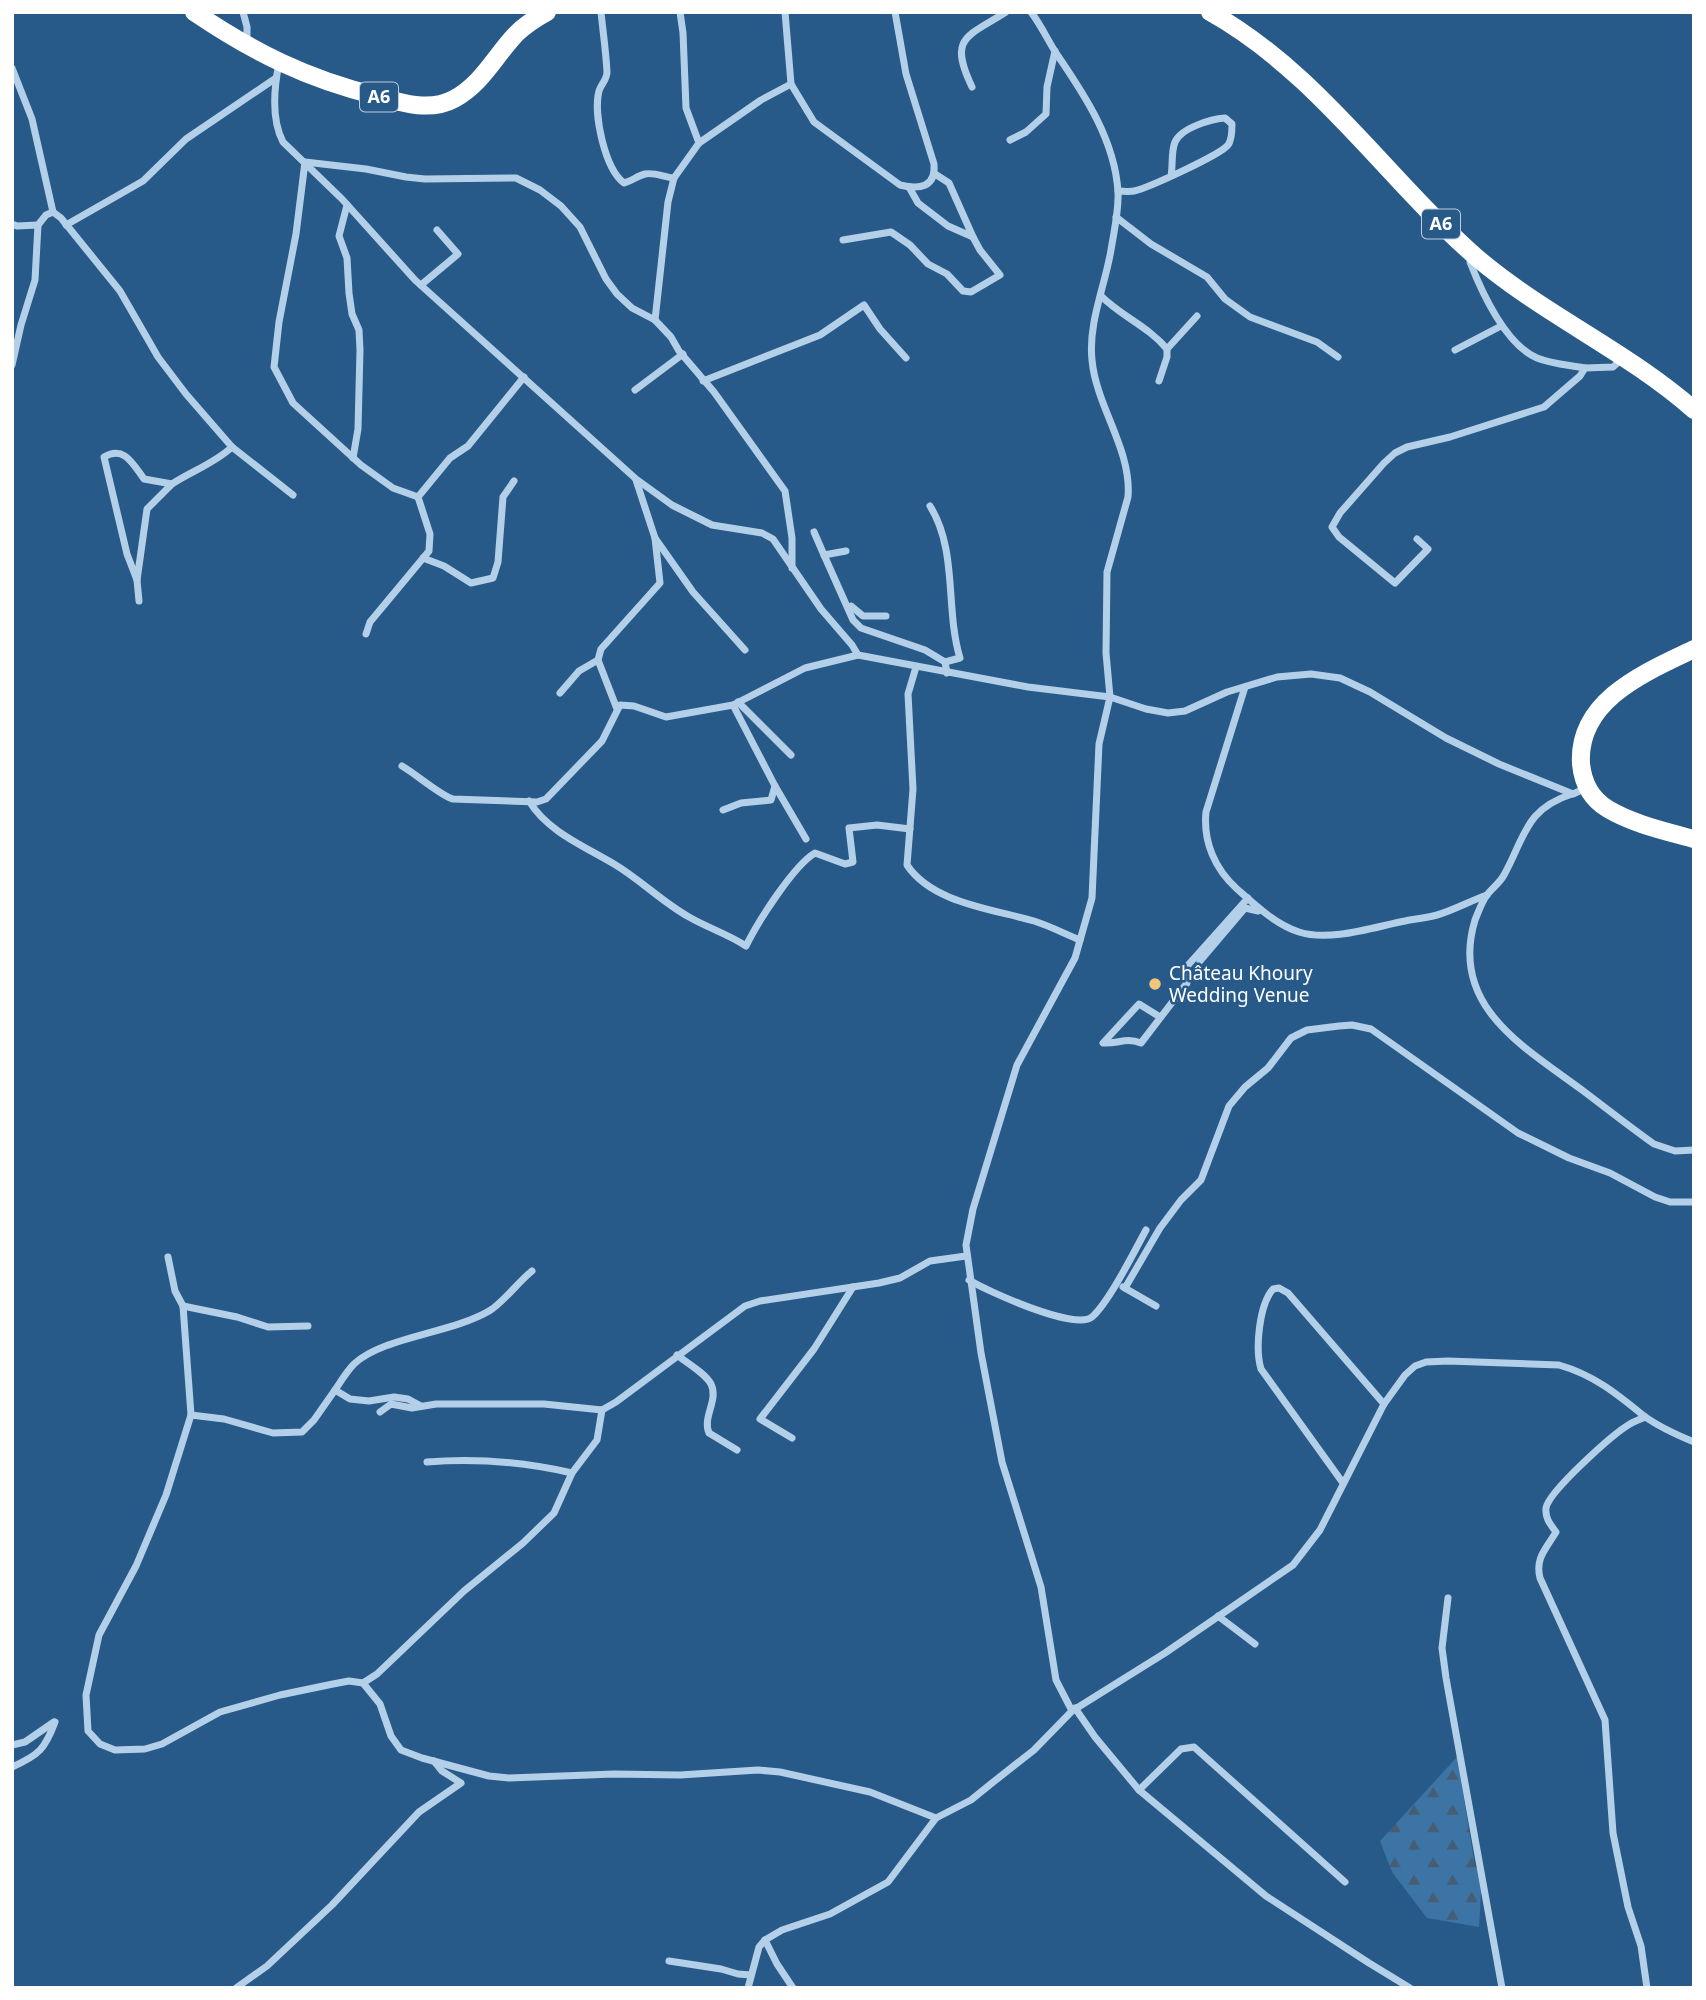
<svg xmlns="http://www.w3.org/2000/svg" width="1706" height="2000" font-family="'Noto Sans',sans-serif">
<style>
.forest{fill:url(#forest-firs)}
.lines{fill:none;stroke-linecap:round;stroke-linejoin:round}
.street{stroke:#b4d0e9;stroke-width:7}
.highway{stroke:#fff;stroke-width:18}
.poi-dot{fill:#f1c57a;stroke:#275a89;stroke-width:2.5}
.labels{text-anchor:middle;stroke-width:5;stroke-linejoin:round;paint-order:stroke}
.shield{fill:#275a89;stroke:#becedc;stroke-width:2}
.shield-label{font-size:18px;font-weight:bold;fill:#fff}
.poi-label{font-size:19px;fill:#fff;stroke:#275a89;text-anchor:start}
</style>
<defs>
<pattern id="forest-firs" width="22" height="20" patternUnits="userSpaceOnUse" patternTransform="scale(1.75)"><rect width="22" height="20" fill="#3c74a5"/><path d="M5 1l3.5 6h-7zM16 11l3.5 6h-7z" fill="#455e74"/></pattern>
</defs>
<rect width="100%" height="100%" fill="#275a89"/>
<polygon class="forest" points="1457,1757 1475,1866 1482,1873 1479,1927 1427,1918 1392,1872 1380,1841"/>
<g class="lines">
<g class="street">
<polyline points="243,12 247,27 247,43"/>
<path d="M601,12C603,32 606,52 607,72C607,80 601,84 599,91C593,114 605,169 624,183C632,181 637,176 645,174C654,172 664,177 674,178"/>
<polyline points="680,12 683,33 686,108 699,143"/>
<path d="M1031,12C1041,25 1047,39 1056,53C1084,94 1115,140 1118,192C1119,211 1114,231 1111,250C1105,286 1088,323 1092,360C1096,406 1132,450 1128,497L1107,572L1106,653L1110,697L1099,744L1092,898L1075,958L1017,1065L973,1209L966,1245L981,1353L1002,1462L1041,1587L1056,1680L1072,1711"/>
<path d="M279,63C274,88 271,119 283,142L342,199L415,280L636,479L672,505L712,525L762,533L773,539L821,609L852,645L858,655L1028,687L1110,697L1146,709L1168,713L1185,711L1227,692L1277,677L1311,674L1340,678L1370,692L1446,738L1499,764L1573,794L1586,788"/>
<polyline points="12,68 32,119 53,212 61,218 120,291 158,357 186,394 232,447 293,495"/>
<path d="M791,84L814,122L900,185C920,190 936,187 934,164L906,74L895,12"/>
<path d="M972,87C948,37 967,37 1006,12"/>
<polyline points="1010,140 1026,132 1046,114 1047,87 1055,51"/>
<polyline points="909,187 918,203 948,226 973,237 949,183 935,174"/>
<path d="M1118,191C1123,191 1129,192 1134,191C1148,188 1220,155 1228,145C1232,140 1232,131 1232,124L1225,118C1211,119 1181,128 1175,142C1171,151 1173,166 1171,176"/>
<polyline points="347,205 339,236 347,258 349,293 352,314 359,330 360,350 358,429 353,458"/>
<polyline points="1116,217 1151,244 1207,277 1225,299 1250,317 1317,342 1338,357"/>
<polyline points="12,224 17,226 38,225"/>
<polyline points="66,225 143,181 186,139 276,78"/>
<polyline points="843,240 891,232 910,245 928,264 947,274 963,291 971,292 1000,275 980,250 973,237"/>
<path d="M1472,258L1470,262C1482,293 1506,345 1537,358C1552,364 1569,365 1585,368"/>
<polyline points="421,285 458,254 437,230"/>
<path d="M1101,296C1121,316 1149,327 1167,349V357L1159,381"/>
<polyline points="655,320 668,202 674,178 699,143 761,100 791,84 785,12"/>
<polyline points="1167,349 1197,316"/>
<polyline points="1455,350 1501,326"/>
<polyline points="12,365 21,325 35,280 38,225 46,215 53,212"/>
<polyline points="524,377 468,446 450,458 418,497 393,488 361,465 293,403 274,367 279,322 296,234 305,162 366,169 406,177 425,179 516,178 540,190 561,206 580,227 606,279 617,294 632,308 655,320 671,337 679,351 714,392 785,491 792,538 792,568"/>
<polyline points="703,381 820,335 864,305 880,329 906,358"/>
<polyline points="635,390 683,354"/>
<path d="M172,484L147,509L137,580L127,554L104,457C124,445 133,464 144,479L172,484C192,471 215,463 232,447"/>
<path d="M930,506C958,551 945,609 960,658L945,662"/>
<polyline points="814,532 824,555"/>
<polyline points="655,538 693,592 745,650"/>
<polyline points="1417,539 1428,549 1395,583 1339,537 1332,527 1340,513 1384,463 1395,453 1407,447 1450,437 1544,407 1580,376 1585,368 1613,367 1623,358"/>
<polyline points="846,551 824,555 853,620 861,628 925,650 945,662 947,673"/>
<polyline points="423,558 444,566 471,583 493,578 498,562 503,497 514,481"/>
<polyline points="137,580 139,601"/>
<polyline points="848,607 851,606 863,616 886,616"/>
<polyline points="366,634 370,622 429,551 430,534 418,497"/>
<path d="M916,667L908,694L913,789L907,865C932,903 993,909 1034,921C1050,926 1065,934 1080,940"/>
<path d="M1245,687L1206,812C1203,842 1215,869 1237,889C1255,905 1275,924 1299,932C1330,942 1374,927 1405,921C1415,919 1426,918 1437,915C1454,910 1470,901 1487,895"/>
<polyline points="560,693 579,671 598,660"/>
<polyline points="738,702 791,755"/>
<polyline points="733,705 775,786 806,839"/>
<polyline points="617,709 598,660 601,649 660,583 655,538 636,480"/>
<path d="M402,766C416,774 441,796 453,799L537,802L546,799L602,741L620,705L634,706L666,717L733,705L805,668L858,655"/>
<path d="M1572,794C1525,809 1525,837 1504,875C1499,884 1492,888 1487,895C1482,901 1478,913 1475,920C1449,1006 1524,1047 1582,1090C1606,1108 1630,1127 1654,1144L1675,1151L1694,1150"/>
<path d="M529,801C548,832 584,846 614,864C641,880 662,902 689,917C708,928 728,934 746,946C757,923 794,865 815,853L845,864L853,862L849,828L877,825L910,829"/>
<polyline points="723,810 741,803 771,800 775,786"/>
<polyline points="1200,961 1245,908 1258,911"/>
<path d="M1160,1017L1139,1004L1103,1043C1119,1044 1125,1037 1141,1043L1187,983L1184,971L1189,964L1248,898"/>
<polyline points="168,1257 175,1291 183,1306 191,1415 166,1495 136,1566 99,1635 86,1695 88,1731 100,1744 115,1750 145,1749 162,1744 220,1712 280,1695 333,1684 349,1681 363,1683 377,1674 464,1591 523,1543 554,1513 572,1473 597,1440 602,1410"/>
<path d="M969,1280C987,1291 1075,1331 1092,1317C1109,1302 1134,1252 1146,1230"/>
<polyline points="1123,1287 1156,1306"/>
<polyline points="1125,1288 1160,1228 1181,1200 1201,1180 1229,1106 1245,1087 1268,1068 1291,1038 1307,1030 1339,1026 1352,1025 1371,1029 1518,1133 1569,1158 1610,1173 1655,1197 1670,1202 1694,1202"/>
<polyline points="183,1306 237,1317 268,1327 308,1326"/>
<path d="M677,1355C687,1363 705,1373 711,1384C719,1400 702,1417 709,1433L737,1450"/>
<path d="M421,1406L408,1399L394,1397L369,1401L350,1399L335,1390C341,1381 347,1371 354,1364C383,1337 452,1333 489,1311C501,1305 519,1281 532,1271"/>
<polyline points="380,1412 391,1404 412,1408 436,1404 544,1404 602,1410 616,1402 745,1306 760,1301 879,1283 900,1278 930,1261 966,1256"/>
<polyline points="191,1415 224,1419 273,1433 302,1432 314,1420 335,1390"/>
<path d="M1645,1417C1641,1419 1635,1421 1630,1424C1614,1433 1549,1491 1546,1508C1545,1518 1550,1524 1556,1532C1546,1549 1535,1558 1540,1578L1605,1720L1613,1833L1628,1907L1641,1946L1647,1988"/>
<polyline points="792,1438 760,1419 814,1349 853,1287"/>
<path d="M427,1462C476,1458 524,1462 572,1473"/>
<path d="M1343,1483L1261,1369C1255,1349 1259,1305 1273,1289L1279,1288L1288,1293L1384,1404"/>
<polyline points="1448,1598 1442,1648 1446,1678 1502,1988"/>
<polyline points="1218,1616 1255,1644"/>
<polyline points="363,1683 380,1704 391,1736 401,1750 422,1758 489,1776 509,1778 614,1774 680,1775 758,1770 780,1772 870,1792 936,1818"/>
<polyline points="1075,1708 1095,1737 1139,1790 1266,1896 1369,1963 1410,1988"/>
<polyline points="12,1745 25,1742 54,1722"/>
<path d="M12,1767C39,1755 45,1749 55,1722"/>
<polyline points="1139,1790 1181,1749 1194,1747 1345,1882"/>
<polyline points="765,1940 777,1964 793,1988"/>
<polyline points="669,1961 721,1969 738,1974 751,1975"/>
<polyline points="236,1988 267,1966 332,1905 419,1812 461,1783 442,1771 434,1761"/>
<path d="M748,1988L759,1947L765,1940L782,1930L830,1914L888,1882L936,1818L971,1800L992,1783L1034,1750L1072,1711L1165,1653L1293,1565L1320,1530L1384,1404L1405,1375L1415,1366L1426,1362L1448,1361L1559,1365C1594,1375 1617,1394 1644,1416C1659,1427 1677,1435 1694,1442"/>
</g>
<g class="highway">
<path d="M194,12C253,52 307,79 377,96C402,103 430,112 454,99C482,84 495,56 516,34C525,25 536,18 547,12"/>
<path d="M1210,12C1316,71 1386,178 1476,257C1544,315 1627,351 1694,410"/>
<path d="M1694,649C1646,672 1577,700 1581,764C1583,783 1591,799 1608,809C1633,824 1665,831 1694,839"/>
</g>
</g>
<circle class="poi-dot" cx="1155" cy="984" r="7"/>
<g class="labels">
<g class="shield">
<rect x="360" y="82.5" width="38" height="29" rx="5"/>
<rect x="1422" y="209.5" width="38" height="29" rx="5"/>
</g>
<g class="shield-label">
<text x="379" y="103">A6</text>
<text x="1441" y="230">A6</text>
</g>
<g class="poi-label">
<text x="1169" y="980">Château Khoury<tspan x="1169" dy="22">Wedding Venue</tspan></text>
</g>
</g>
<rect width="1706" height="2000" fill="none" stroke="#ffffff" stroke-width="28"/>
</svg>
